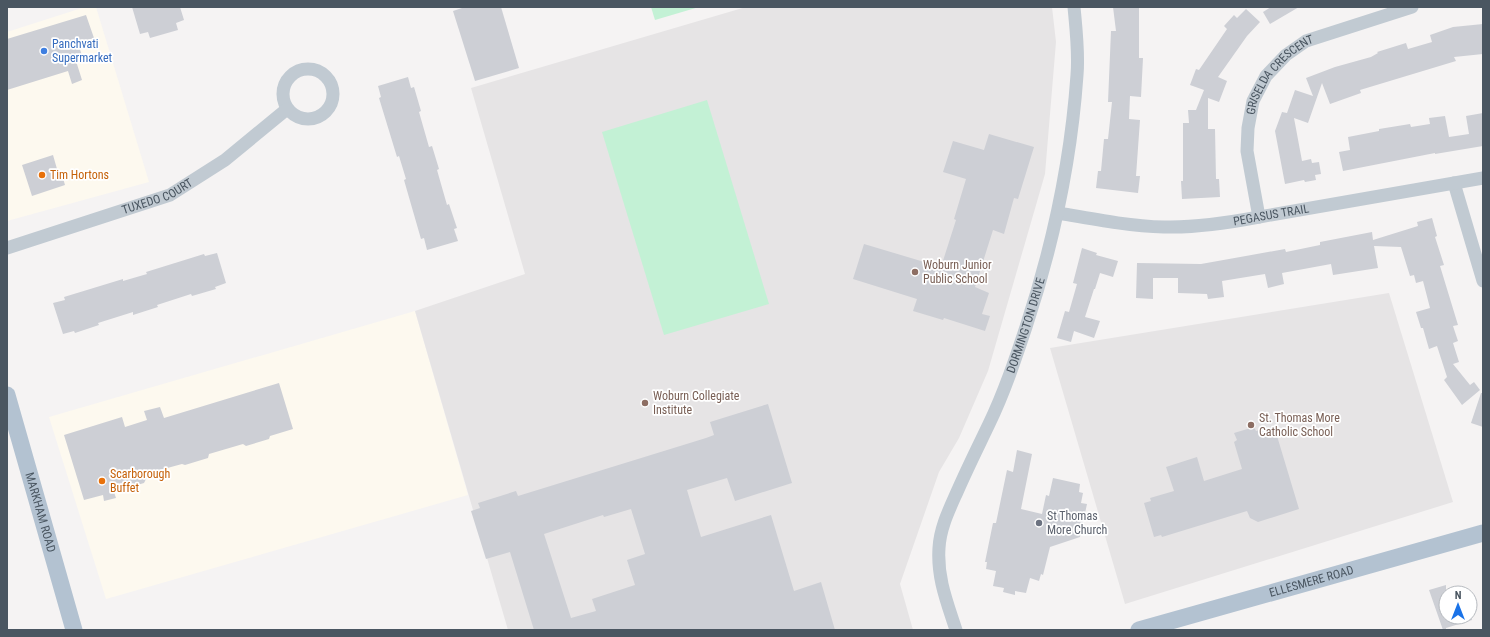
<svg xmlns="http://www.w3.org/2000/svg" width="1490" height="637" font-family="'Roboto Condensed',sans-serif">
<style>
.commercial{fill:#fdf9ef}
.education{fill:#e6e4e5}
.green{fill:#c3f1d5}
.building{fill:#cdcfd5;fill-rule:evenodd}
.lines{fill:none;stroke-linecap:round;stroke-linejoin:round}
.minor{stroke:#c1cad2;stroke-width:13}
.major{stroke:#b3c2d1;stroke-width:17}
.shop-dot{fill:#3f7fe0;stroke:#fff;stroke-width:1.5}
.food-dot{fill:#e8710a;stroke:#fff;stroke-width:1.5}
.education-dot{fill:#8d6e63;stroke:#fff;stroke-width:1.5}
.worship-dot{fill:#6b7280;stroke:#fff;stroke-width:1.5}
.labels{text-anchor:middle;stroke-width:3.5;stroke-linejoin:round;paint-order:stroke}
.shop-label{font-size:12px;fill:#366cbe;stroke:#fff;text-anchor:start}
.street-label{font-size:12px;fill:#4a5661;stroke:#fff}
.food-label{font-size:12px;fill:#c56008;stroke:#fff;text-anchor:start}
.education-label{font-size:12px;fill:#785e54;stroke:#fff;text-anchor:start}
.worship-label{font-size:12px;fill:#5b616d;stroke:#fff;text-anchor:start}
</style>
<rect width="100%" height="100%" fill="#f5f3f3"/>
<g class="commercial">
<polygon points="85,7 96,7 149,182 7,221 7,32"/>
<polygon points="415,311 468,495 106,599 49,417"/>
</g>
<g class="education">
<polygon points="746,7 1052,7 1056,42 1045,174 988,371 959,438 939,472 900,584 913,630 508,630 415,311 525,274 471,88"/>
<polygon points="1389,293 1453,502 1125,604 1050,348"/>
</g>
<g class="green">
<polygon points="651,7 699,7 655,20"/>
<polygon points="707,100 769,304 664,335 602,132"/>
</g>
<g class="building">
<polygon points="132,7 180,7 184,20 176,23 178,30 150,38 148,32 140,34"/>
<polygon points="465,7 501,7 519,68 475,81 453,11"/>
<polygon points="1113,7 1139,7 1139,58 1143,58 1141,97 1130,96 1129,119 1140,120 1136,176 1140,176 1138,193 1096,188 1098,171 1101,171 1104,139 1108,139 1112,102 1108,102 1111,31 1116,31"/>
<polygon points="1271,7 1299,7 1270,24 1263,12"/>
<polygon points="1246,9 1260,22 1247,36 1218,77 1227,81 1219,102 1208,98 1208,129 1215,129 1216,179 1219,179 1220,197 1182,199 1181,181 1183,181 1183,123 1189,123 1188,110 1196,110 1204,90 1190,85 1196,69 1199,70 1227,29 1224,26 1234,15 1237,18"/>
<polygon points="86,15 94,38 78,43 83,59 76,61 82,80 72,84 68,71 7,90 7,39"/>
<polygon points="1483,24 1483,54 1454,57 1456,61 1360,90 1361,93 1330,104 1322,83 1308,123 1294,118 1302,161 1311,159 1312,163 1319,162 1321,174 1315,175 1316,180 1305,182 1304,180 1285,184 1275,131 1282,112 1287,113 1295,90 1313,96 1306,78 1335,67 1371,57 1378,53 1377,52 1406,43 1408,49 1432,42 1430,35 1453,27"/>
<polygon points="408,77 411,88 414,87 421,111 419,112 429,147 432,146 439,169 437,170 447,205 449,204 457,228 454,229 458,241 427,250 424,238 421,239 404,180 406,179 399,156 397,157 379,98 381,97 378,86"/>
<polygon points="1483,113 1483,146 1435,154 1435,153 1343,171 1339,152 1350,150 1348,137 1379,131 1379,129 1410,124 1411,127 1430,124 1429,118 1445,116 1449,137 1469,134 1466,116"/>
<polygon points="989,134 1034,147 1018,199 1014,198 1004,234 993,230 975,287 989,293 982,314 990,316 985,331 944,318 943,320 913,311 917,299 853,279 864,244 941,267 956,220 954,219 966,179 943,172 953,141 984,150"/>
<polygon points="53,155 59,176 62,175 65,185 32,196 22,165"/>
<polygon points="1432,218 1437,236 1435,237 1444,265 1440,266 1458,325 1453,326 1458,341 1453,343 1459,362 1453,364 1470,385 1474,382 1480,390 1462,405 1444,380 1447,377 1437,346 1429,349 1423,328 1421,328 1416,312 1430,308 1423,281 1416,283 1414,275 1410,276 1401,247 1374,246 1378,268 1333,275 1331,264 1282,273 1284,284 1268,288 1265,274 1222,281 1224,297 1208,299 1207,294 1178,293 1178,278 1153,278 1153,299 1136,298 1137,263 1201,264 1285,249 1286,252 1320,245 1320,242 1372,232 1373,240 1418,226 1417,222"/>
<polygon points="1082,248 1097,253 1096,255 1118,261 1113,277 1100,273 1095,289 1094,289 1085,317 1100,321 1094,338 1074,331 1071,342 1057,338 1065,311 1069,312 1077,284 1073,283"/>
<polygon points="217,253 226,283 215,287 216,289 192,296 191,294 157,305 158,307 133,315 133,312 98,323 99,325 75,333 74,331 63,334 53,303 65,300 64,297 123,279 123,281 147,274 146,272 204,254 205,256"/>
<polygon points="279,383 293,429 270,436 269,439 246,446 243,444 209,454 208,458 185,465 182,464 149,473 144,483 114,492 116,498 104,501 103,495 84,500 64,435 122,417 125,427 147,420 144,411 160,407 164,418"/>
<polygon points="1481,393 1483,393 1483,427 1471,423"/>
<path d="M768,404L792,483L735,501L727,478L687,490L701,537L771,515L794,591L821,582L835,630H534L510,552L486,559L471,511L480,508L478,503L516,491L518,496L706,438L714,435L710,422ZM631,509L645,554L627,560L635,585L592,599L596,611L571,618L544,534L603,515L604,517Z"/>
<polygon points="1274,426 1299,509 1258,522 1250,518 1247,511 1162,537 1161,535 1154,537 1144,503 1151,501 1150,498 1174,491 1166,467 1197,457 1204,481 1242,469 1234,442 1237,440 1234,433 1254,427 1256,431"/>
<polygon points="1017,450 1032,454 1021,509 1042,514 1046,495 1049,496 1053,478 1080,484 1079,492 1083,493 1081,503 1087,504 1080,537 1050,547 1043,575 1041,574 1039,581 1030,578 1026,593 1015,591 1015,595 1003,592 1004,588 993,586 996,571 986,569 987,562 985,562 993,523 996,523 1007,470 1013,472"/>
<polygon points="1446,585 1446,617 1472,617 1472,620 1446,628 1446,630 1443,630 1429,590"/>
</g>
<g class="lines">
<g class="minor">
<circle cx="308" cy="94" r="25"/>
<polyline points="1454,183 1483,281"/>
<path id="s1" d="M1058,213C1093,219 1129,226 1164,227C1196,228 1227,223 1259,217L1483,178"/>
<path id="s2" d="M1259,217L1247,151L1248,128L1253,101L1266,76L1286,55L1306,41L1412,7"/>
<path id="s3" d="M7,248L170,195L225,160L287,109"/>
<path id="s4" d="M956,630C947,602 937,578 939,548C940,528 949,510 957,492C967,469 978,447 989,424C1004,393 1015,360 1026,327C1053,245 1071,161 1077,75C1079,53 1076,29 1074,7"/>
</g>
<g class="major">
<path id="s5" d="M7,395L74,630"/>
<path id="s6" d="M1139,630L1483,533"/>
</g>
</g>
<circle class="shop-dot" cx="44" cy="51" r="4"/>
<g class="food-dot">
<circle cx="42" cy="175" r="4"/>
<circle cx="102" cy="481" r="4"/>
</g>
<g class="education-dot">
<circle cx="915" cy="272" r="4"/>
<circle cx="645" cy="403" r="4"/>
<circle cx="1251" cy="425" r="4"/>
</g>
<circle class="worship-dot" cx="1039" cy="523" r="4"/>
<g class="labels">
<g class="shop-label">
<text x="52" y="48">Panchvati<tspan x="52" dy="14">Supermarket</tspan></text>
</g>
<g class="street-label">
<text dy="4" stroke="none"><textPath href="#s2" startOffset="155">GRISELDA CRESCENT</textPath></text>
<text dy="4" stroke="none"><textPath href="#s3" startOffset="159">TUXEDO COURT</textPath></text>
<text dy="4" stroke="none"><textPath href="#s1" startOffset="215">PEGASUS TRAIL</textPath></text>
<text dy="4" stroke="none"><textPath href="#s4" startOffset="324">DORMINGTON DRIVE</textPath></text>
<text dy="4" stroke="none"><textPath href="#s5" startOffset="122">MARKHAM ROAD</textPath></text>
<text dy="4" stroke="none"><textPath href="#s6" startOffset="179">ELLESMERE ROAD</textPath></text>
</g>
<g class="food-label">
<text x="50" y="179">Tim Hortons</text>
<text x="110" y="478">Scarborough<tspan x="110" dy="14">Buffet</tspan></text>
</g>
<g class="education-label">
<text x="923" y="269">Woburn Junior<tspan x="923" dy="14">Public School</tspan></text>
<text x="653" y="400">Woburn Collegiate<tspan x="653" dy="14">Institute</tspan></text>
<text x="1259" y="422">St. Thomas More<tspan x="1259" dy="14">Catholic School</tspan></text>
</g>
<g class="worship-label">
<text x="1047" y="520">St Thomas<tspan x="1047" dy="14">More Church</tspan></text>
</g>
</g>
<rect width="1490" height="637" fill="none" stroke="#4a5661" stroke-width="16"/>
<g transform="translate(1458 605)"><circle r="19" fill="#ffffff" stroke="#b7bbc0"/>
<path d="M0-3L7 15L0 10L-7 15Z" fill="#1a73e8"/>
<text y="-6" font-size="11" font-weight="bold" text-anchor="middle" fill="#4a5661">N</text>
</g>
</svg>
